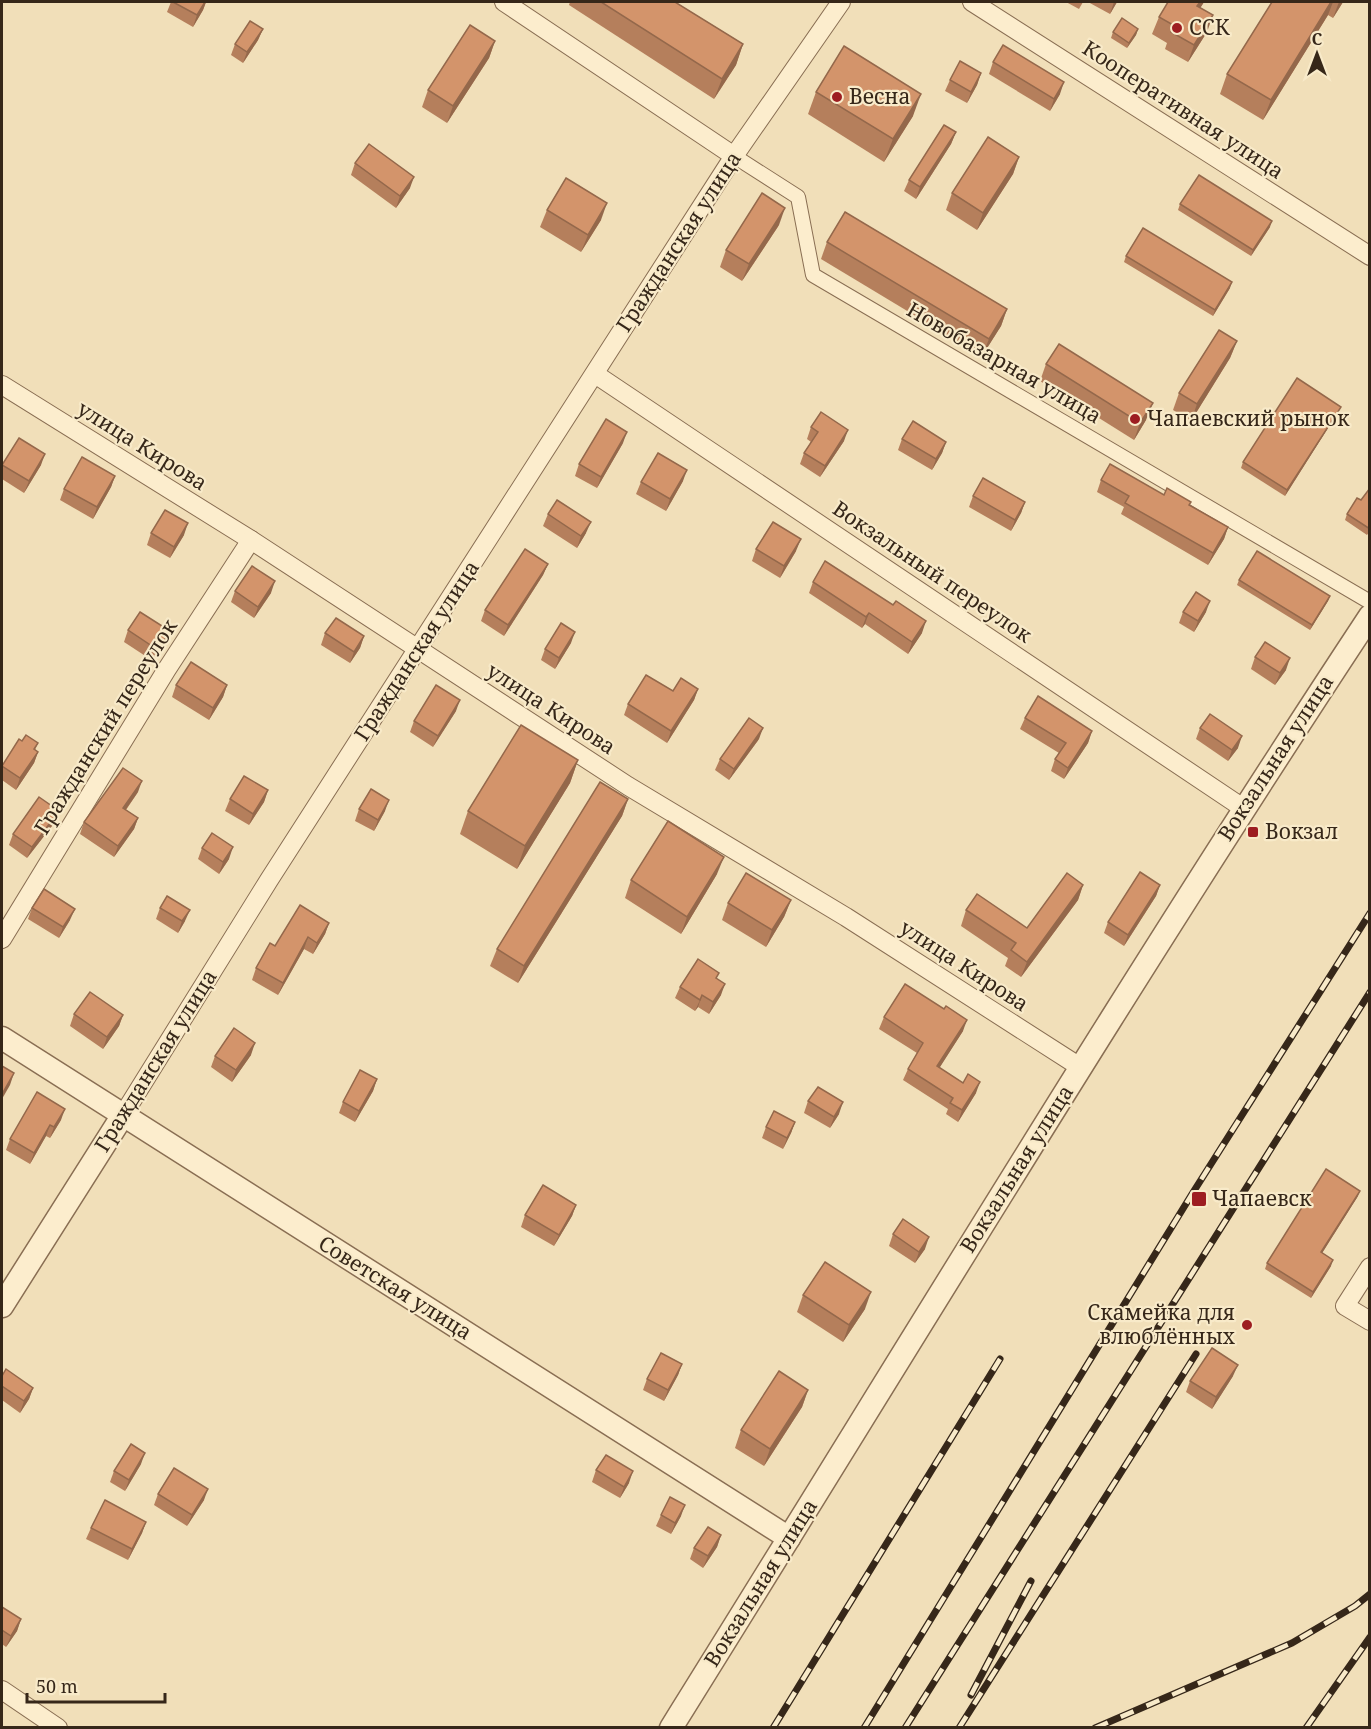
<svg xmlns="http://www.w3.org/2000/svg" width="1371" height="1729" font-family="'Noto Serif',serif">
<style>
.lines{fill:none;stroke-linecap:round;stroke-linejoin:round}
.pedestrian-casing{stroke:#896e53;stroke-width:16}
.minor-casing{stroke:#896e53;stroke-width:20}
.tertiary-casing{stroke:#896e53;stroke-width:25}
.pedestrian{stroke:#fcedcd;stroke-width:14}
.minor{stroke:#fcedcd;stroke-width:18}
.tertiary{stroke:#fcedcd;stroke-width:22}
.rail-casing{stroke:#362719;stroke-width:7}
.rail{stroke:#f8eac9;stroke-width:4.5;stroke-dasharray:14;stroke-linecap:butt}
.wall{fill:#b57f5c}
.shaded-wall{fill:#94684b}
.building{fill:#d3946b;stroke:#94684b;stroke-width:1.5}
.poi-dot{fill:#9d1d21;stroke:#f8eac9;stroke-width:2}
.labels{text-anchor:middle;stroke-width:4.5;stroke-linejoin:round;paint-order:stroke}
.poi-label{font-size:21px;fill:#362719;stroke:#f8eac9;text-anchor:start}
.street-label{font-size:21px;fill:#362719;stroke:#f8eac9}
</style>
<rect width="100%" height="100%" fill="#f1dfb9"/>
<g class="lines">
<g class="pedestrian-casing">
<polyline id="pedestrian" points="734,156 798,197 813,275 1370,602"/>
</g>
<g class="minor-casing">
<g id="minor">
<polyline points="504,2 734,156"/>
<polyline points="972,2 1370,256"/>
<polyline points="595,374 1243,808"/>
<polyline points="2,385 251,540 628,786 846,917 1080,1067"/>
<polyline points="2,939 167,669 251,540"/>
<polyline points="123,1115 269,880 734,156 841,2"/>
<polyline points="1370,1267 1345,1306 1370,1321"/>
<polyline points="2,1690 58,1728"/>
</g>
</g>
<g class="tertiary-casing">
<g id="tertiary">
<polyline points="2,1038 789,1538"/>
<polyline points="2,1306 123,1115"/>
<path d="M671,1728C903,1356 1129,981 1370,616"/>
</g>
</g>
<use href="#pedestrian" class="pedestrian"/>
<use href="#minor" class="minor"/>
<use href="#tertiary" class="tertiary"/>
<g class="rail-casing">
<g id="rail">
<polyline points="971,1695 1031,1581"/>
<polyline points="773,1728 1000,1359"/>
<polyline points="864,1728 1192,1194 1370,913"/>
<polyline points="905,1728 1370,992"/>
<polyline points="959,1728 1196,1354"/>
<polyline points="1095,1728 1292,1643 1355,1606 1370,1594"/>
<polyline points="1306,1728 1370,1637"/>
</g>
</g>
<use href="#rail" class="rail"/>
</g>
<g class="wall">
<polygon points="171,2 206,2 203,10 193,27 167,12"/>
<polygon points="570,2 675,2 743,44 736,65 714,99 569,5"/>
<polygon points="1066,2 1083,2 1079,9"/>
<polygon points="1088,2 1117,2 1110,14"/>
<polygon points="1204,2 1200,8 1207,32 1188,62 1165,49 1167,43 1152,34 1159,17"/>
<polygon points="1272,2 1343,2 1333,18 1328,15 1263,120 1220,94 1227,74"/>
<polygon points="263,29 258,40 243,63 231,55 235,44"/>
<polygon points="1138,29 1136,35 1127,48 1111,38 1113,32"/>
<polygon points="495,41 489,58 447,123 422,107 428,90"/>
<polygon points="993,62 1060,94 1050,111 989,74"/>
<polygon points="981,73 977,85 967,103 945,91 950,80"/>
<polygon points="816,92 913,116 884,162 808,114"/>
<polygon points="956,132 951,144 916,199 904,191 909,180"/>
<polygon points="1019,157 1013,174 977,230 946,210 952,193"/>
<polygon points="355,163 410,188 396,208 351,175"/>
<polygon points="1180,204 1270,227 1251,256 1178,210"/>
<polygon points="547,210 601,220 581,252 540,227"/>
<polygon points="779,225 742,281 720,267 726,250"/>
<polygon points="827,242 1007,309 1001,326 982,356 821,259"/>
<polygon points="1126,256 1230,288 1213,316 1124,262"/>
<polygon points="1237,341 1230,358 1191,421 1173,410 1179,393"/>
<polygon points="1046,364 1146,420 1134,440 1040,381"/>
<polygon points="1338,412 1285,496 1241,468 1243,462"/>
<polygon points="811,427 844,441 820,477 800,464 804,453 811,442 807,439"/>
<polygon points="902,439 946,442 942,453 932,470 898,450"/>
<polygon points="623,443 597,488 575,476 579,464"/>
<polygon points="2,465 41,465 24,493 2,479"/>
<polygon points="115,476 111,487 93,519 60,500 64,489"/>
<polygon points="1101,480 1164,495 1189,505 1228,527 1224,539 1208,565 1121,514 1124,507 1097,492"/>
<polygon points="683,481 666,511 636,494 641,482"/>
<polygon points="1370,488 1370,531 1367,535 1345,520 1347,514 1361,500"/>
<polygon points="973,496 1025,502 1021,513 1011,531 969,507"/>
<polygon points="548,514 586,533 577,548 543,526"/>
<polygon points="151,533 184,535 170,558 147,545"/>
<polygon points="756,549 796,551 780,578 752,561"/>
<polygon points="548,564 543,575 504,636 481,621 485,610"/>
<polygon points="1239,580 1330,596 1328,601 1310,630 1237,585"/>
<polygon points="813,582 922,633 908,654 865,624 862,628 809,593"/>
<polygon points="235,591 271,593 254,618 231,602"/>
<polygon points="1183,612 1206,612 1194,632 1179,623"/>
<polygon points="128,630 170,631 166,643 153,661 124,642"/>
<polygon points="325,633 364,636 360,648 350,663 321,645"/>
<polygon points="571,643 555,669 541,660 545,649"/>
<polygon points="1255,657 1286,670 1275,685 1251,669"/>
<polygon points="176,685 227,685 223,697 209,720 172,697"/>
<polygon points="698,689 694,700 667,743 624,715 628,704 673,691"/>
<polygon points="456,711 433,747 410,732 414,721"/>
<polygon points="1025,718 1092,731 1088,743 1064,779 1051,771 1055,759 1059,753 1020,729"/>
<polygon points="1200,728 1238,748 1228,761 1196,739"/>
<polygon points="19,739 22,741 38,743 35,750 38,752 34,763 16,790 2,780 2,767"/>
<polygon points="759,739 729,780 715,770 720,759"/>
<polygon points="578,760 570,783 517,869 460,834 468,811"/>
<polygon points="268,790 264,802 249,825 225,811 230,799"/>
<polygon points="138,792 126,810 138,818 134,829 114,857 80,834 84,822"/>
<polygon points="628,799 622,816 518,983 490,966 497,949"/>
<polygon points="359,809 385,811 374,831 355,821"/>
<polygon points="59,811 55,822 27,858 9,845 13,834"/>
<polygon points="202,848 229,859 219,874 198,859"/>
<polygon points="717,874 681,934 625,898 631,880"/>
<polygon points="1083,885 1078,900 1021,977 1005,966 1008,958 961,926 966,910 1027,928"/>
<polygon points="1160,885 1156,896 1124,946 1104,933 1108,922"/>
<polygon points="791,900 784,917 766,947 722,920 728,903"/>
<polygon points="32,908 70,920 59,938 28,919"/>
<polygon points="160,908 185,921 178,933 156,919"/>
<polygon points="329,923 325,934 313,954 304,949 278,995 252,980 256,968 275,946"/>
<polygon points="717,979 721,995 709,1014 698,1007 695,1011 675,998 680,987"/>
<polygon points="944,1009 963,1031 939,1068 976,1093 958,1122 946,1114 948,1109 903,1080 908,1069 917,1053 879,1029 884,1017"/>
<polygon points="74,1014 123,1015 119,1026 103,1049 70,1026"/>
<polygon points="251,1055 232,1082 211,1067 215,1056"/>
<polygon points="377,1079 373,1091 355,1122 339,1113 343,1102"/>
<polygon points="808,1101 839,1114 830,1128 804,1113"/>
<polygon points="61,1120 50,1138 46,1136 30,1164 6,1150 10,1139"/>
<polygon points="795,1122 791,1133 783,1149 762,1138 766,1127"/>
<polygon points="1358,1196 1322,1253 1331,1266 1311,1298 1265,1269 1267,1263"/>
<polygon points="576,1205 572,1216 554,1246 521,1227 525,1215"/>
<polygon points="893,1234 925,1249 915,1263 889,1246"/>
<polygon points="803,1295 865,1309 843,1342 797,1312"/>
<polygon points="682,1364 678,1375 664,1401 643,1390 647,1379"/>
<polygon points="2,1376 33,1388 29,1399 20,1413 2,1400"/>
<polygon points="1233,1376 1212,1409 1186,1392 1190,1381"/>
<polygon points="808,1390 802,1407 764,1466 735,1448 741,1430"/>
<polygon points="141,1464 125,1491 110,1482 114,1471"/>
<polygon points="596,1470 629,1483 620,1498 592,1482"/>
<polygon points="158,1494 204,1500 187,1526 154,1505"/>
<polygon points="661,1515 681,1516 671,1534 656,1526"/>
<polygon points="146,1522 142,1533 128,1560 86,1539 91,1528"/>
<polygon points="721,1535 717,1547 703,1568 690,1559 694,1548"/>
<polygon points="2,1607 21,1619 17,1631 6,1647 2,1644"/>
</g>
<g class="shaded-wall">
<polygon points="205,2 206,2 203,10 193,27 197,15"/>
<polygon points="1114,2 1117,2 1110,14"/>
<polygon points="1200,2 1204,2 1191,23 1197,6"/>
<polygon points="1331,2 1333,2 1328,15 1263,120 1271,100"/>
<polygon points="1339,2 1343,2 1333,18"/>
<polygon points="1213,15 1207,32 1188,62 1194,45"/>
<polygon points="263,29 258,40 243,63 247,52"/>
<polygon points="1138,29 1136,35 1127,48 1129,43"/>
<polygon points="495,41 489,58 447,123 453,106"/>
<polygon points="743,44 736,65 714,99 722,79"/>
<polygon points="981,73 977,85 967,103 971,92"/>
<polygon points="1064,82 1060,94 1050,111 1054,99"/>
<polygon points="921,94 913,116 884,162 893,139"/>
<polygon points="956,132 951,144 916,199 920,187"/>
<polygon points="1019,157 1013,174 977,230 983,213"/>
<polygon points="414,177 410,188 396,208 400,196"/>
<polygon points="607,203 601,220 581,252 588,235"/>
<polygon points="785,208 779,225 742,281 749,264"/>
<polygon points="1272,221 1270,227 1251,256 1253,250"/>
<polygon points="1232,282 1230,288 1213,316 1215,310"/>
<polygon points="1007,309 1001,326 982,356 989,339"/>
<polygon points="1237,341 1230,358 1191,421 1197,404"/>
<polygon points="1153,403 1146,420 1134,440 1140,423"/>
<polygon points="1341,407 1338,412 1285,496 1287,490"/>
<polygon points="848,430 844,441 820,477 825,466"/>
<polygon points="627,432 623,443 597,488 601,477"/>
<polygon points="946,442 942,453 932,470 936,459"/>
<polygon points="45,454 41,465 24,493 29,481"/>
<polygon points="687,470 683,481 666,511 670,499"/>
<polygon points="115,476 111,487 93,519 97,507"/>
<polygon points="1025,502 1021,513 1011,531 1015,520"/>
<polygon points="591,522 586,533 577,548 581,536"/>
<polygon points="188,523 184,535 170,558 174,547"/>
<polygon points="1228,527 1224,539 1208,565 1213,553"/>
<polygon points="801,539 796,551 780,578 784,566"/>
<polygon points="548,564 543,575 504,636 508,625"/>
<polygon points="275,581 271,593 254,618 258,607"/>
<polygon points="1330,596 1328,601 1310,630 1312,625"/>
<polygon points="1210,601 1206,612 1194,632 1198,621"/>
<polygon points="869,613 865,624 862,628 866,617"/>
<polygon points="926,621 922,633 908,654 912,642"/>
<polygon points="170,631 166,643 153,661 158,650"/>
<polygon points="575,632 571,643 555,669 559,658"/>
<polygon points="364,636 360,648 350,663 354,652"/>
<polygon points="1290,658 1286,670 1275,685 1280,673"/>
<polygon points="227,685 223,697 209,720 213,708"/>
<polygon points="698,689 694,700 667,743 671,731"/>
<polygon points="460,700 456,711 433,747 438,736"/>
<polygon points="763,728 759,739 729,780 734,769"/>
<polygon points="1092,731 1088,743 1064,779 1068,768"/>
<polygon points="1242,736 1238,748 1228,761 1232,750"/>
<polygon points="38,752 34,763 16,790 20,778"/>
<polygon points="578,760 570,783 517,869 525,846"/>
<polygon points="142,781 138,792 119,819 123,808"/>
<polygon points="268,790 264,802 249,825 253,814"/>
<polygon points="628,799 622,816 518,983 524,966"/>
<polygon points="389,800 385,811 374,831 378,820"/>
<polygon points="59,811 55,822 27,858 32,847"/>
<polygon points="138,818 134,829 114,857 118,846"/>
<polygon points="233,847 229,859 219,874 223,862"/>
<polygon points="724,857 717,874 681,934 687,917"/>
<polygon points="1083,885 1078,900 1021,977 1027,962"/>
<polygon points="1160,885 1156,896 1124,946 1128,935"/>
<polygon points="791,900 784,917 766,947 772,930"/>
<polygon points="75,909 70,920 59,938 63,927"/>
<polygon points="190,910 185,921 178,933 182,921"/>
<polygon points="329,923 325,934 313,954 317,943"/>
<polygon points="308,937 304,949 278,995 283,983"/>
<polygon points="725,984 721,995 709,1014 713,1002"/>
<polygon points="702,995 698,1007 695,1011 700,1000"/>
<polygon points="123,1015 119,1026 103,1049 107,1037"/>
<polygon points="967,1020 963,1031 933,1078 937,1066"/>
<polygon points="255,1043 251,1055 232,1082 236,1070"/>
<polygon points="14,1073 10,1085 2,1099 2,1094"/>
<polygon points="377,1079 373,1091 355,1122 359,1111"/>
<polygon points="980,1082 976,1093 958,1122 962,1110"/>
<polygon points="843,1102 839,1114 830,1128 834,1117"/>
<polygon points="65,1109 61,1120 50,1138 54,1127"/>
<polygon points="795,1122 791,1133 783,1149 787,1138"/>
<polygon points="50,1125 46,1136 30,1164 34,1153"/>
<polygon points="1360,1191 1358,1196 1319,1258 1321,1252"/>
<polygon points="576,1205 572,1216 554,1246 559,1235"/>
<polygon points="929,1237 925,1249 915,1263 919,1252"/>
<polygon points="1333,1260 1331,1266 1311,1298 1313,1292"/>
<polygon points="871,1292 865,1309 843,1342 849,1325"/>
<polygon points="682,1364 678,1375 664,1401 668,1390"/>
<polygon points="1238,1365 1233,1376 1212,1409 1216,1397"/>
<polygon points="33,1388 29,1399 20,1413 24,1401"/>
<polygon points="808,1390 802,1407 764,1466 770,1449"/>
<polygon points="145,1453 141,1464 125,1491 129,1480"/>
<polygon points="633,1471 629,1483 620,1498 624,1487"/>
<polygon points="208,1489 204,1500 187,1526 192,1515"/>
<polygon points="685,1505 681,1516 671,1534 675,1523"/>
<polygon points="146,1522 142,1533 128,1560 132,1549"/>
<polygon points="721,1535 717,1547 703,1568 708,1556"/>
<polygon points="21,1619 17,1631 6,1647 11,1636"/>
</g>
<g class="building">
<polygon points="173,2 205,2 197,15"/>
<polygon points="601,2 675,2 743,44 722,79"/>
<polygon points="1168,2 1200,2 1197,6 1213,15 1194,45 1171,32 1175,26 1159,17"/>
<polygon points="1272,2 1331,2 1271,100 1227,74"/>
<polygon points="1122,18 1138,29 1129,43 1113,32"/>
<polygon points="250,21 263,29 247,52 235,44"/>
<polygon points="470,25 495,41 453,106 428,90"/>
<polygon points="1003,45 1064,82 1054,99 993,62"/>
<polygon points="844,46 921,94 893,139 816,92"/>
<polygon points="960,61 981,73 971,92 950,80"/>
<polygon points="944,125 956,132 920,187 909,180"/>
<polygon points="988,137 1019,157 983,213 952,193"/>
<polygon points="369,144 414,177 400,196 355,163"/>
<polygon points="1199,175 1272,221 1253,250 1180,204"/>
<polygon points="566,178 607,203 588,235 547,210"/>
<polygon points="762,193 785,208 749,264 726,250"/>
<polygon points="845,212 1007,309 989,339 827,242"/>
<polygon points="1143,228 1232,282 1215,310 1126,256"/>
<polygon points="1219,330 1237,341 1197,404 1179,393"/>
<polygon points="1059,344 1153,403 1140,423 1046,364"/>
<polygon points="1297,378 1341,407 1287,490 1243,462"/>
<polygon points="821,412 848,430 825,466 804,453 818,432 811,427"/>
<polygon points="606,419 627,432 601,477 579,464"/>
<polygon points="913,421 946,442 936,459 902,439"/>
<polygon points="19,438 45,454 29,481 2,465"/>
<polygon points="658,453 687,470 670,499 641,482"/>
<polygon points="82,457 115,476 97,507 64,489"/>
<polygon points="1110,464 1164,495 1167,488 1191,502 1189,505 1228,527 1213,553 1125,503 1129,496 1101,480"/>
<polygon points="983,478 1025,502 1015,520 973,496"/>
<polygon points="1370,488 1370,529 1347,514 1357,498 1361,500"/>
<polygon points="557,500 591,522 581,536 548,514"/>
<polygon points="165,510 188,523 174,547 151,533"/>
<polygon points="773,522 801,539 784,566 756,549"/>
<polygon points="525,549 548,564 508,625 485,610"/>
<polygon points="1257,551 1330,596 1312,625 1239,580"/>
<polygon points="825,561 893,605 896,601 926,621 912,642 869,613 866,617 813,582"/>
<polygon points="252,566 275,581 258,607 235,591"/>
<polygon points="1196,592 1210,601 1198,621 1183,612"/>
<polygon points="140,612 170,631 158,650 128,630"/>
<polygon points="336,618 364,636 354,652 325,633"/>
<polygon points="561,623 575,632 559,658 545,649"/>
<polygon points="1265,642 1290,658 1280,673 1255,657"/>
<polygon points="191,662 227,685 213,708 176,685"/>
<polygon points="646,675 673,691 681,678 698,689 671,731 628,704"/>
<polygon points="436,685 460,700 438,736 414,721"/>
<polygon points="1038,696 1092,731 1068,768 1055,759 1066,743 1025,718"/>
<polygon points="1210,714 1242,736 1232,750 1200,728"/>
<polygon points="749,718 763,728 734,769 720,759"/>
<polygon points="521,725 578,760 525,846 468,811"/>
<polygon points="26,735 38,743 34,749 38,752 20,778 2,766 19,739 22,741"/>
<polygon points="123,768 142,781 123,808 138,818 118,846 84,822"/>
<polygon points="244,776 268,790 253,814 230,799"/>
<polygon points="600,782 628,799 524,966 497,949"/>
<polygon points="371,789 389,800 378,820 359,809"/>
<polygon points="39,797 59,811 32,847 13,834"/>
<polygon points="668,821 724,857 687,917 631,880"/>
<polygon points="212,833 233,847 223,862 202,848"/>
<polygon points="1140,872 1160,885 1128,935 1108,922"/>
<polygon points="746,873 791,900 772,930 728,903"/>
<polygon points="1067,873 1083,885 1027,962 1011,950 1016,943 966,910 977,894 1027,928"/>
<polygon points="44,889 75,909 63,927 32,908"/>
<polygon points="167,896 190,910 182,921 160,908"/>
<polygon points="300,905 329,923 317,943 308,937 283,983 256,968 270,943 275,946"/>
<polygon points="698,959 719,973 716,978 725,984 713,1002 702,995 700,1000 680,987"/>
<polygon points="905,984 944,1009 946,1006 967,1020 937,1066 963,1083 968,1074 980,1082 962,1110 950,1103 953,1098 908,1069 923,1043 884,1017"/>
<polygon points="90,992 123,1015 107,1037 74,1014"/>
<polygon points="234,1028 255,1043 236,1070 215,1056"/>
<polygon points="2,1066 14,1073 2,1094"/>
<polygon points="360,1070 377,1079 359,1111 343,1102"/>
<polygon points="818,1087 843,1102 834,1117 808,1101"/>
<polygon points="37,1092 65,1109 54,1127 50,1125 34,1153 10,1139"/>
<polygon points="774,1111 795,1122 787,1138 766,1127"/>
<polygon points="1326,1169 1360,1191 1321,1252 1333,1260 1313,1292 1267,1263"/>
<polygon points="543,1185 576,1205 559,1235 525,1215"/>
<polygon points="903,1219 929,1237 919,1252 893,1234"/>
<polygon points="825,1262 871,1292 849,1325 803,1295"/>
<polygon points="1212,1348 1238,1365 1216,1397 1190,1381"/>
<polygon points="661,1353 682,1364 668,1390 647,1379"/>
<polygon points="6,1369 33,1388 24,1401 2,1386 2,1376"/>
<polygon points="779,1371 808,1390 770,1449 741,1430"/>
<polygon points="131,1444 145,1453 129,1480 114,1471"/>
<polygon points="606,1455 633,1471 624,1487 596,1470"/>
<polygon points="174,1468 208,1489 192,1515 158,1494"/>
<polygon points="670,1497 685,1505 675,1523 661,1515"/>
<polygon points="105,1500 146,1522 132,1549 91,1528"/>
<polygon points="708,1527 721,1535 708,1556 694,1548"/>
<polygon points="2,1607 21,1619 11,1636 2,1630"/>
</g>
<g class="poi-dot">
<circle cx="1177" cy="28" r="6"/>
<circle cx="837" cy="97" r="6"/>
<circle cx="1135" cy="419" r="6"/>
<rect x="1247" y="826" width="12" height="12" rx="3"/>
<rect x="1191" y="1191" width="16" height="16" rx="3"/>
<circle cx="1247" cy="1325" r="6"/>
</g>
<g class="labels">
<g class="poi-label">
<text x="1189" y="35">ССК</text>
<text x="849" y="104">Весна</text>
<text x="1147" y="426">Чапаевский рынок</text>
<text x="1265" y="839">Вокзал</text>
<text x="1212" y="1206">Чапаевск</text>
<text x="1235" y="1320" text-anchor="end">Скамейка для<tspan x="1235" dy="24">влюблённых</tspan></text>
</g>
<g class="street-label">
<text transform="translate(1183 110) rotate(33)" y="7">Кооперативная улица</text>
<text transform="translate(679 242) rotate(-57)" y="7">Гражданская улица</text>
<text transform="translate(1004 363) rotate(30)" y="7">Новобазарная улица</text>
<text transform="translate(142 446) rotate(32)" y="7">улица Кирова</text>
<text transform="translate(932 572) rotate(34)" y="7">Вокзальный переулок</text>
<text transform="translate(417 651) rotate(-57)" y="7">Гражданская улица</text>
<text transform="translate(551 709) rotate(33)" y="7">улица Кирова</text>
<text transform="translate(106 727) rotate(-58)" y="7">Гражданский переулок</text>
<text transform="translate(1276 758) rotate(-57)" y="7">Вокзальная улица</text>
<text transform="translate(964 966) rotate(33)" y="7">улица Кирова</text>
<text transform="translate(156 1061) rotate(-58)" y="7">Гражданская улица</text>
<text transform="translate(1017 1169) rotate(-58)" y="7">Вокзальная улица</text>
<text transform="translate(395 1288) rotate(32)" y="7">Советская улица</text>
<text transform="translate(761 1583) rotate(-58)" y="7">Вокзальная улица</text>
</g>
</g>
<rect width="1371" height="1729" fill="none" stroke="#362719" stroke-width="6"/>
<g transform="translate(1317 54)" stroke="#f8eac9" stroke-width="4.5" paint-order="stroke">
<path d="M0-4.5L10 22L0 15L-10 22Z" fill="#362719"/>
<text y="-9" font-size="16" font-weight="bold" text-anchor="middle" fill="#362719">С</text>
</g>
<path d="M27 1693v9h138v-9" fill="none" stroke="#362719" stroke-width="3"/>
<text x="36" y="1693" font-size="18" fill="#362719" stroke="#f8eac9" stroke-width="4.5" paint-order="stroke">50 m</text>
</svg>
